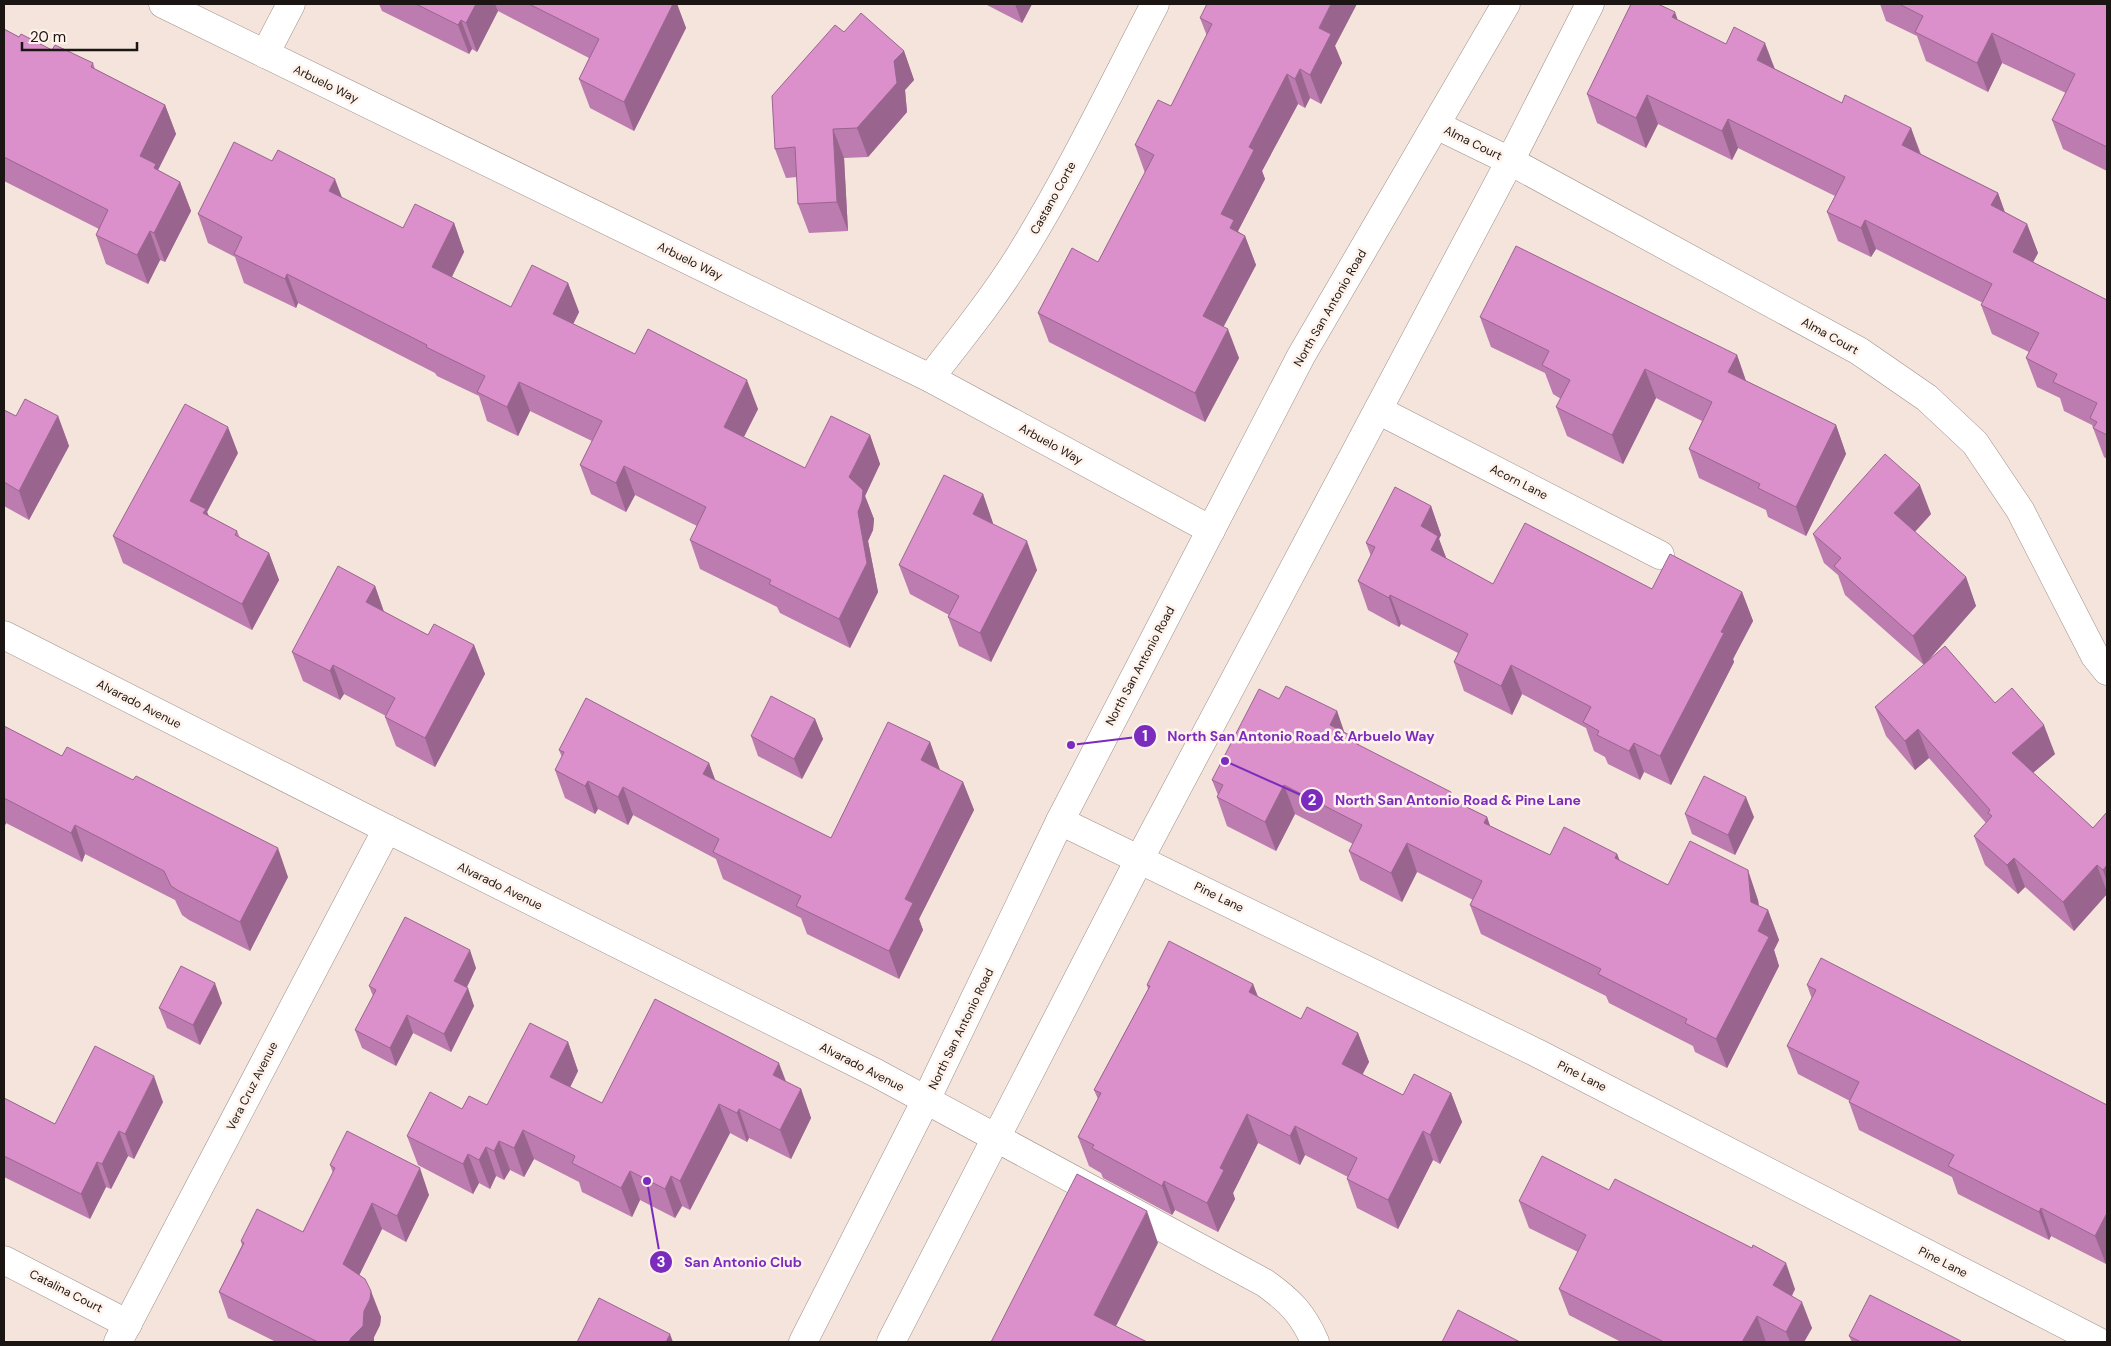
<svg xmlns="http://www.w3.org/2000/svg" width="2111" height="1346" font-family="'DM Sans',sans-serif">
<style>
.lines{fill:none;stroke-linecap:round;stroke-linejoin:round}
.minor-casing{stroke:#9e8f88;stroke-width:29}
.major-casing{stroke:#9e8f88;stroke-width:29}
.minor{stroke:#fff;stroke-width:28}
.major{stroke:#fff;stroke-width:28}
.wall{fill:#bc7caf}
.shaded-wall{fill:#99658e}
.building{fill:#db90cb;stroke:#99658e}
.labels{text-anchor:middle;stroke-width:5;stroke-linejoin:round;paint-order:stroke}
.street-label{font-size:12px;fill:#1b1613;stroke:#fff2eb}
.leader{fill:none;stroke:#7b2cbf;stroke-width:2}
.callout-dot{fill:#7b2cbf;stroke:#fff2eb;stroke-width:2}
.mark-label{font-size:15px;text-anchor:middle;font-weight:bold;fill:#fff}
.callout-label{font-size:14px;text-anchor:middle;font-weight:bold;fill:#7b2cbf;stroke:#fff2eb;stroke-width:5;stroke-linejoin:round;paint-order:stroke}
</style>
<rect width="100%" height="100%" fill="#f4e4dc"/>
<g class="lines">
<g class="minor-casing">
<g id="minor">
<polyline points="163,4 930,378 1211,530"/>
<polyline points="265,54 291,4"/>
<polyline points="1436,125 1510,161 1859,351 1927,398 1975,443 2020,510 2095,656 2107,671"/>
<path d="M930,378C962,337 995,296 1022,252C1071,172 1112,87 1155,4"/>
<polyline points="1378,410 1660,555"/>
<path d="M4,635L387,829L876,1073L1265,1283C1290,1301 1303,1314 1315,1342"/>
<polyline points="1060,821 1535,1052 2099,1342"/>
<polyline points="4,1260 128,1324"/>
<polyline points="118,1342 387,829"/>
</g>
</g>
<g class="major-casing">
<g id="major">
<polyline points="803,1342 926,1100 1060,821 1301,356 1506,4"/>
<polyline points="891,1342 1139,860 1510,161 1590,4"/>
</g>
</g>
<use href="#minor" class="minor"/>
<use href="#major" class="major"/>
</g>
<g class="wall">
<polygon points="379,4 677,4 686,28 634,131 590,108 579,79 589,58 498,11 477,52 472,49 469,54 382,11"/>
<polygon points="985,4 1032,4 1022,23"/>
<polygon points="1880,4 2107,4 2107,171 2063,149 2052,120 2066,93 2002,63 1988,92 1926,61 1917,36 1886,21"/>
<polygon points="1200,18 1335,46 1342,63 1321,104 1310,98 1305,108 1298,104 1262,171 1265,179 1238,231 1239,232 1245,236 1256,265 1223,327 1239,358 1205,422 1049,342 1038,313 1098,262 1145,173 1135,145 1171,106 1207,36"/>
<polygon points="1678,20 1842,103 1911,128 1921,154 1998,193 2005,212 2027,224 2038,253 2033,262 2107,300 2107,459 2104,457 2092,425 2064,411 2060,398 2037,387 2026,358 2029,352 1992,334 1981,305 1983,303 1876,249 1871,257 1838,241 1827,212 1835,196 1738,148 1732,160 1658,124 1646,148 1597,123 1587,94"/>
<polygon points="4,29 19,37 52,50 93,63 95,69 165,105 176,134 158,170 180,182 191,211 165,262 160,260 148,284 106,264 96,235 99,229 4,181"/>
<polygon points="844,32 904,51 914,80 905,90 907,112 868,157 844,158 848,231 809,233 798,204 797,177 786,178 775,149"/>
<polygon points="272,161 342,198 403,228 454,223 464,252 452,277 511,307 568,283 579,312 573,324 635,354 758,409 744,437 805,468 870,435 880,464 865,496 874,519 873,530 868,541 878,592 850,648 780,613 777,607 700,569 690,540 697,526 635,495 626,512 591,494 580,465 592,441 530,411 518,436 487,421 479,396 437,376 435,373 298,303 296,308 244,283 235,257 208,243 198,214"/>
<polygon points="1480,317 1737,355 1746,381 1836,425 1846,454 1806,536 1768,517 1766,510 1699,478 1689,449 1702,421 1656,398 1623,464 1567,436 1556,407 1561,399 1553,394 1545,373 1491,347"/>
<polygon points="4,410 16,416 58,416 69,446 29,520 4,506"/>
<polygon points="238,453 207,512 209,516 237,531 240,538 269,553 279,580 252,630 123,563 113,536"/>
<polygon points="983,494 993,524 1037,570 991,662 959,646 948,617 949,615 910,594 899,565"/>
<polygon points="1431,506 1441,535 1439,539 1446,559 1493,584 1742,592 1753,621 1733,659 1734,662 1671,785 1644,772 1640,780 1608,764 1605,757 1594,751 1586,728 1522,694 1512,715 1464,691 1454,662 1458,653 1401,624 1399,627 1368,610 1358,581 1371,556 1366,543"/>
<polygon points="1931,514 1915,532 1966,577 1976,606 1927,662 1995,703 2055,754 2033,773 2093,828 2107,812 2107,894 2074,931 2025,887 2018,894 1985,865 1974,836 1986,823 1929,758 1915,770 1886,736 1875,707 1924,665 1845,595 1838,575 1824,563 1813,534"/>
<polygon points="375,586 384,612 428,635 474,645 485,674 435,767 396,746 385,717 386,716 344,694 340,700 303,681 292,652"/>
<polygon points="1279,699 1337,711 1344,732 1357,739 1359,746 1454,800 1487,817 1490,826 1550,855 1617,854 1620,861 1668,885 1758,900 1759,906 1768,910 1779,940 1774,950 1779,966 1727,1068 1695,1052 1693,1046 1609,1003 1606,996 1481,934 1470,905 1473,900 1417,872 1402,902 1360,880 1349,851 1353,844 1295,814 1276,851 1227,826 1217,797 1218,795 1212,780"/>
<polygon points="815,719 823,739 802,779 758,756 751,736"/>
<polygon points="4,726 288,877 250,951 189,920 182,915 175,900 85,854 82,862 6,823 4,827"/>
<polygon points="930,742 940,770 963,782 974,810 919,919 923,930 899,979 807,934 801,918 723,879 716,859 633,815 628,825 598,809 595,814 565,798 555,770 562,757 559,750 709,763 715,781 831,838"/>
<polygon points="1685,814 1754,817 1735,855 1692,834"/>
<polygon points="476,968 467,987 474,1006 451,1052 413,1033 396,1066 362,1048 355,1030 373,996 369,986"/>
<polygon points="1253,984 1258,997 1301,1019 1358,1033 1369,1062 1362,1074 1403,1095 1451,1093 1462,1122 1440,1164 1433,1160 1398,1229 1357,1208 1347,1179 1348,1177 1305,1155 1300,1165 1258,1143 1233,1193 1235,1199 1218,1232 1175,1210 1172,1215 1103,1178 1101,1173 1089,1166 1078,1137 1098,1099 1094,1090 1148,989 1147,985"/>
<polygon points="1807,985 2107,1105 2107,1261 2106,1264 2051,1236 2049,1240 1958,1194 1952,1177 1859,1130 1849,1102 1850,1101 1798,1074 1787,1046 1812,999"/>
<polygon points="222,1003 200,1045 167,1028 159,1008"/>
<polygon points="568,1042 578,1071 570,1087 602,1103 786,1082 801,1089 811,1118 791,1159 749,1138 747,1142 730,1133 690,1210 682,1206 675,1218 640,1200 632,1217 582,1192 579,1182 534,1159 524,1177 510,1170 504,1180 496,1176 490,1189 479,1183 473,1194 418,1165 407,1136 462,1109 487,1105"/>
<polygon points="4,1098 55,1124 163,1102 134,1159 128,1156 111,1189 106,1187 90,1219 4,1177"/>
<polygon points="330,1165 429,1195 406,1242 382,1229 359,1275 381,1317 380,1325 374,1337 374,1342 276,1342 228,1318 219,1292 242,1245 241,1241 303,1232 333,1173"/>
<polygon points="1519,1201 1795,1289 1792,1296 1812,1328 1804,1342 1621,1342 1569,1315 1559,1289 1578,1252 1529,1228"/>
<polygon points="1849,1336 1961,1341 1961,1342 1852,1342"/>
</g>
<g class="shaded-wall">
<polygon points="476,4 495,4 498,11 477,52 466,23"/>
<polygon points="673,4 677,4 686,28 634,131 624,102"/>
<polygon points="1015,4 1032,4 1022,23"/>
<polygon points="1331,4 1357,4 1335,46 1342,63 1321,104 1310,75 1319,28"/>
<polygon points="1675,12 1685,41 1672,17"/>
<polygon points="461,20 472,49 469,54 458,25"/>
<polygon points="1992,33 2002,63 1988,92 1977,63"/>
<polygon points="1765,43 1776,72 1757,60"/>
<polygon points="904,51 914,80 905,90 907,112 868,157 857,128 894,61"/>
<polygon points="1300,69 1310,98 1305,108 1295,79"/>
<polygon points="1287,74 1298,104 1262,171 1265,179 1238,231 1242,242 1245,236 1256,265 1214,345 1203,316 1221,214 1249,147"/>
<polygon points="1647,95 1658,124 1646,148 1636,118"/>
<polygon points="165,105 176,134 158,170 167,193 140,156"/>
<polygon points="1728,119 1738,148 1732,160 1722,131"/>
<polygon points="1911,128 1921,157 1902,145"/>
<polygon points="833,129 844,158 848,231 837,202"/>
<polygon points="335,179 346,208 329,191"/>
<polygon points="180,182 191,211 165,262 154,233"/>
<polygon points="1998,193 2008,222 1991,205"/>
<polygon points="1865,220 1876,249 1871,257 1861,228"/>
<polygon points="454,223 464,252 442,296 432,267"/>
<polygon points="2027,224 2038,253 2023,281 2013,252"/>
<polygon points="150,231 160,260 148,284 137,255"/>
<polygon points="287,274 298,303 296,308 285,279"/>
<polygon points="568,283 579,312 564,343 553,314"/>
<polygon points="1228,329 1239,358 1205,422 1195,393"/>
<polygon points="1737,355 1747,384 1728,372"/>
<polygon points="1645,369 1656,398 1623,464 1612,435"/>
<polygon points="747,380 758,409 734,456 724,427"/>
<polygon points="519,382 530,411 518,436 507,407"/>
<polygon points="58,416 69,446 29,520 19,491"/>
<polygon points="1836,425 1846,454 1806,536 1796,507"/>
<polygon points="228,427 238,453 207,512 216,535 190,501"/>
<polygon points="870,435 880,464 865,496 874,519 873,530 868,541 878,592 850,648 839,619 849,477"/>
<polygon points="624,466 635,495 626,512 616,483"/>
<polygon points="1920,485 1931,514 1905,542 1894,513"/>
<polygon points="983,494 993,523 983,543 973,514"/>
<polygon points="1431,506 1441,535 1439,539 1449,565 1441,579 1421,526"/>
<polygon points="1027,541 1037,570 991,662 980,633"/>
<polygon points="269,553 279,580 252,630 242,604"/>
<polygon points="1966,577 1976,606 1924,665 1913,636"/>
<polygon points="375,586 385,615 366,602"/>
<polygon points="1742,592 1753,621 1733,659 1734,662 1671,785 1660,756 1721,632"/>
<polygon points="1390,595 1401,624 1399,627 1389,598"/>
<polygon points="474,645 485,674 435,767 425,738"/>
<polygon points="333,665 344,694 340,700 330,671"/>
<polygon points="1511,665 1522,694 1512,715 1501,686"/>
<polygon points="1337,711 1347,740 1330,725"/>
<polygon points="815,719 823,739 802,779 794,759"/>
<polygon points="2044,725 2055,754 2022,782 2012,753"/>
<polygon points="1918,729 1929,758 1915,770 1905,741"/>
<polygon points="1357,739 1367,768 1355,743"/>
<polygon points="930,742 940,770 921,760"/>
<polygon points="1634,743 1644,772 1640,780 1629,751"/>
<polygon points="709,763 719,790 703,774"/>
<polygon points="588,781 598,809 595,814 585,786"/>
<polygon points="963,782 974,810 919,919 923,930 899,979 889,951 905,899"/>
<polygon points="1284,785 1295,814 1276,851 1265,822"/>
<polygon points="623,787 633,815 628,825 618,797"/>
<polygon points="1451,792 1461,821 1448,798"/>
<polygon points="1746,797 1754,817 1735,855 1728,835"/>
<polygon points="1487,817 1497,846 1484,823"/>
<polygon points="4,818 6,823 4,827"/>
<polygon points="75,825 85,854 82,862 71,833"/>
<polygon points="1407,843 1417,872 1402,902 1391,873"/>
<polygon points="278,848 288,877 250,951 240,922"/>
<polygon points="1617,854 1628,883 1615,858"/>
<polygon points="2014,858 2025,887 2018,894 2007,865"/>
<polygon points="2097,865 2107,892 2107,894 2074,931 2063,902"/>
<polygon points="2107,865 2107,882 2103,870"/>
<polygon points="1748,870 1758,900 1761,924 1768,910 1779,940 1774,950 1779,966 1727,1068 1716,1039 1758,931 1751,902"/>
<polygon points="470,950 476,968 461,999 454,981"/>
<polygon points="215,983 222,1003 200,1045 193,1025"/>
<polygon points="1253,984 1264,1013 1249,992"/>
<polygon points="468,988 474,1006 451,1052 444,1034"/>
<polygon points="407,1015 413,1033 396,1066 390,1048"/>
<polygon points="1358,1033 1369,1062 1353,1093 1342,1064"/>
<polygon points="568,1042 578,1071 561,1106 550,1077"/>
<polygon points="779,1063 790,1092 773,1075"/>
<polygon points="154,1076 163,1102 134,1159 125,1134"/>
<polygon points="801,1089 811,1118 791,1159 780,1130"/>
<polygon points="1451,1093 1462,1122 1440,1164 1430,1135"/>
<polygon points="719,1104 730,1133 690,1210 680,1181"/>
<polygon points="739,1109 749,1138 747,1142 737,1113"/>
<polygon points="1247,1114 1258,1143 1233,1193 1235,1199 1218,1232 1207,1203 1220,1168"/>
<polygon points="1295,1126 1305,1155 1300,1165 1290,1136"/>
<polygon points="523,1130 534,1159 524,1177 514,1148"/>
<polygon points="119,1131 128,1156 111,1189 102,1164"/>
<polygon points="1423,1131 1433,1160 1398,1229 1388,1200"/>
<polygon points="499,1141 510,1170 504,1180 494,1151"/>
<polygon points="486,1147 496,1176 490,1189 479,1160"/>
<polygon points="468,1154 479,1183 473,1194 463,1164"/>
<polygon points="97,1162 106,1187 90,1219 81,1194"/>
<polygon points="420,1168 429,1195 406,1242 397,1216"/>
<polygon points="630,1171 640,1200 632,1217 621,1188"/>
<polygon points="671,1176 682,1206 675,1218 665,1189"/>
<polygon points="1164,1181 1175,1210 1172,1215 1162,1186"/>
<polygon points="372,1203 382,1229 352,1290 343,1264"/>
<polygon points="2041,1208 2051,1236 2049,1240 2039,1212"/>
<polygon points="1147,1211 1158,1243 1108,1342 1094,1315"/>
<polygon points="2107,1213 2107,1261 2106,1264 2095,1236"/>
<polygon points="1786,1263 1795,1289 1783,1312 1773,1285"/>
<polygon points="371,1291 381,1317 380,1325 374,1337 374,1342 349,1342"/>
<polygon points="1802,1302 1812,1328 1804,1342 1790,1342 1786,1332"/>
<polygon points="1757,1316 1766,1342 1742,1342"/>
<polygon points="670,1334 673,1342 666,1342"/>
</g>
<g class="building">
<polygon points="416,4 476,4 466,23 461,20 458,25"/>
<polygon points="529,4 673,4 624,102 579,79 599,39"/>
<polygon points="1207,4 1331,4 1319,28 1331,34 1310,75 1300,69 1295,79 1287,74 1249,147 1254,150 1221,214 1234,220 1230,228 1245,236 1203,316 1228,329 1195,393 1038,313 1072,248 1098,262 1154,155 1135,145 1158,100 1171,106 1212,24 1200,18"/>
<polygon points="1631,4 1658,4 1675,12 1672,17 1726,44 1734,27 1765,43 1757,60 1842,103 1845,95 1911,128 1902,145 1998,193 1991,205 2027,224 2013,252 2107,300 2107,435 2093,428 2097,422 2090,418 2097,403 2053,382 2057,374 2026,358 2039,333 1981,305 1992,284 1865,220 1861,228 1827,212 1845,177 1728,119 1722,131 1647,95 1636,118 1587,94"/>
<polygon points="1899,4 2107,4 2107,147 2052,120 2075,74 1992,33 1977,63 1915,32 1923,16"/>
<polygon points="861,13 904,51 894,61 897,83 857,128 833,129 837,202 798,204 795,147 775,149 772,96 835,25 844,32"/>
<polygon points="4,29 19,37 21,34 52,50 55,45 93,63 91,67 165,105 140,156 156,164 154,168 180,182 154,233 150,231 137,255 96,235 108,210 4,157"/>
<polygon points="234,142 272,161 278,150 335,179 329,191 403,228 415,204 454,223 432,267 511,307 532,265 568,283 553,314 635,354 648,329 747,380 724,427 805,468 831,416 870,435 849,477 863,490 862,501 858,512 867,563 839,619 769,584 771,580 690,540 706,507 624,466 616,483 580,465 602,421 519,382 507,407 477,392 485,376 426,347 427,345 287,274 285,279 234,254 242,237 198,214"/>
<polygon points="1516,246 1737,355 1728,372 1836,425 1796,507 1758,488 1760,484 1689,449 1712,402 1645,369 1612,435 1556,407 1570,380 1542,365 1549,351 1480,317"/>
<polygon points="25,399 58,416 19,491 4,482 4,410 16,416"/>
<polygon points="185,404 228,427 190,501 206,509 203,513 237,531 235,535 269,553 242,604 113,536"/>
<polygon points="1885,454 1920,485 1894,513 1966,577 1913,636 1834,566 1841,558 1813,534"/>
<polygon points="944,475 983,494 973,514 1027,541 980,633 948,617 959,596 899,565"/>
<polygon points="1395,487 1431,506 1421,526 1438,536 1431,550 1493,584 1525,523 1652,589 1670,554 1742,592 1721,632 1724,633 1660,756 1634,743 1629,751 1597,735 1599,731 1583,722 1591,707 1511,665 1501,686 1454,662 1468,634 1390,595 1389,598 1358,581 1375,547 1366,543"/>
<polygon points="338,566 375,586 366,602 428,635 434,624 474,645 425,738 385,717 395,698 333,665 330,671 292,652"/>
<polygon points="1945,646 1995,703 2012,688 2044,725 2012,753 2093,828 2107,812 2107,865 2103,870 2097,865 2063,902 2014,858 2007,865 1974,836 1992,816 1988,813 1990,810 1918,729 1905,741 1875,707"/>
<polygon points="1286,686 1337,711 1330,725 1357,739 1355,743 1451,792 1448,798 1487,817 1484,823 1550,855 1564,827 1617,854 1615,858 1668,885 1690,841 1748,870 1751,902 1768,910 1758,931 1769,937 1716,1039 1685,1023 1687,1019 1598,974 1601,969 1470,905 1482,881 1407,843 1391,873 1349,851 1362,825 1284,785 1265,822 1217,797 1223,785 1212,780 1259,689 1279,699"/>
<polygon points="771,696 815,719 794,759 751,736"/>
<polygon points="586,698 709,763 703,774 831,838 888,722 930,742 921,760 963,782 905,899 913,903 889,951 796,906 801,896 713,852 719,839 623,787 618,797 588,781 585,786 555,770 564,752 559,750"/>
<polygon points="4,726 62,756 67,747 133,780 136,776 278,848 240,922 179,891 171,886 164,871 75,825 71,833 4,798"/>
<polygon points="1704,776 1746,797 1728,835 1685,814"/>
<polygon points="405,917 470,950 454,981 468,988 444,1034 407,1015 390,1048 355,1030 376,990 369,986"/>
<polygon points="1169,941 1253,984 1249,992 1301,1019 1307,1007 1358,1033 1342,1064 1403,1095 1414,1074 1451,1093 1430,1135 1423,1131 1388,1200 1347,1179 1357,1158 1295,1126 1290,1136 1247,1114 1220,1168 1224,1170 1207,1203 1164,1181 1162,1186 1092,1148 1094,1145 1078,1137 1101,1093 1094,1090 1150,986 1147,985"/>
<polygon points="1821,958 2107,1105 2107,1213 2095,1236 2041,1208 2039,1212 1948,1166 1954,1155 1849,1102 1859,1082 1787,1046 1816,990 1807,985"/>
<polygon points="181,966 215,983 193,1025 159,1008"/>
<polygon points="655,999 779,1063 773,1075 801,1089 780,1130 739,1109 737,1113 719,1104 680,1181 671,1176 665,1189 630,1171 621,1188 572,1163 575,1156 523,1130 514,1148 499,1141 494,1151 486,1147 479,1160 468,1154 463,1164 407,1136 430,1092 462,1109 469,1096 487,1105 530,1023 568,1042 550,1077 602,1103"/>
<polygon points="95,1046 154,1076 125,1134 119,1131 102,1164 97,1162 81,1194 4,1156 4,1098 55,1124"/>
<polygon points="347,1131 420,1168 397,1216 372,1203 343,1264 365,1279 371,1291 370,1299 364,1311 363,1326 351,1338 349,1342 318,1342 219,1292 244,1243 241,1241 257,1209 303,1232 335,1168 330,1165"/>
<polygon points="1542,1156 1609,1190 1615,1179 1752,1248 1753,1245 1786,1263 1773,1285 1802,1302 1786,1332 1757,1316 1742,1342 1664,1342 1559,1289 1586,1235 1519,1201"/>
<polygon points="1077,1174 1147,1211 1094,1315 1147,1342 991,1342"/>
<polygon points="1870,1295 1961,1341 1961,1342 1859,1342 1859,1341 1849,1336"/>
<polygon points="599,1298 670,1334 666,1342 577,1342"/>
<polygon points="1458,1310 1520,1342 1442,1342"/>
</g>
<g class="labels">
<g class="street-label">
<text transform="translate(326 84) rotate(26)" y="4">Arbuelo Way</text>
<text transform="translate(1473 143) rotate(26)" y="4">Alma Court</text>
<text transform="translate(1053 198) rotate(-61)" y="4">Castano Corte</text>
<text transform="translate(690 261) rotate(26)" y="4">Arbuelo Way</text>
<text transform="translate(1330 308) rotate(-60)" y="4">North San Antonio Road</text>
<text transform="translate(1830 336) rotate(29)" y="4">Alma Court</text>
<text transform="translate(1051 444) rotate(29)" y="4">Arbuelo Way</text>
<text transform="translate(1519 482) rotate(27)" y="4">Acorn Lane</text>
<text transform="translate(1140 666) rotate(-62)" y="4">North San Antonio Road</text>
<text transform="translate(139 704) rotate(27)" y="4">Alvarado Avenue</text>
<text transform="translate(500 886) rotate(26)" y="4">Alvarado Avenue</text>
<text transform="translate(1219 897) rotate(26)" y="4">Pine Lane</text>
<text transform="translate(961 1029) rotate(-64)" y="4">North San Antonio Road</text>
<text transform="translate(862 1067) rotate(27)" y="4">Alvarado Avenue</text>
<text transform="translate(1582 1076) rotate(27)" y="4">Pine Lane</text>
<text transform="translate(252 1086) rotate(-63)" y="4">Vera Cruz Avenue</text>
<text transform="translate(1943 1262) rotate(27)" y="4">Pine Lane</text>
<text transform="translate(66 1291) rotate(27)" y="4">Catalina Court</text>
</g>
</g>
<path class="leader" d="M1071 745L1145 736M1225 761L1312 800M647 1181L661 1262"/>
<g class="callout-dot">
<circle cx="1071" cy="745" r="5"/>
<circle cx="1225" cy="761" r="5"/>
<circle cx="647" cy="1181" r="5"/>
<circle cx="1145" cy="736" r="12"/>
<circle cx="1312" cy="800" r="12"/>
<circle cx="661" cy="1262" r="12"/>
</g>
<g class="mark-label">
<text x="1145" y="741">1</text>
<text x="1312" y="805">2</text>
<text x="661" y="1267">3</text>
</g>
<g class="callout-label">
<text x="1301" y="741">North San Antonio Road &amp; Arbuelo Way</text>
<text x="1458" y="805">North San Antonio Road &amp; Pine Lane</text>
<text x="743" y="1267">San Antonio Club</text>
</g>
<rect width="2111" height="1346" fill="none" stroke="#1b1613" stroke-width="10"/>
<path d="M22 42v8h115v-8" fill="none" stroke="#1b1613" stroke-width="2.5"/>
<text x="30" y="42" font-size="15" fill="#1b1613" stroke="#fff2eb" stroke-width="4" paint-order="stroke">20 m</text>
</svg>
